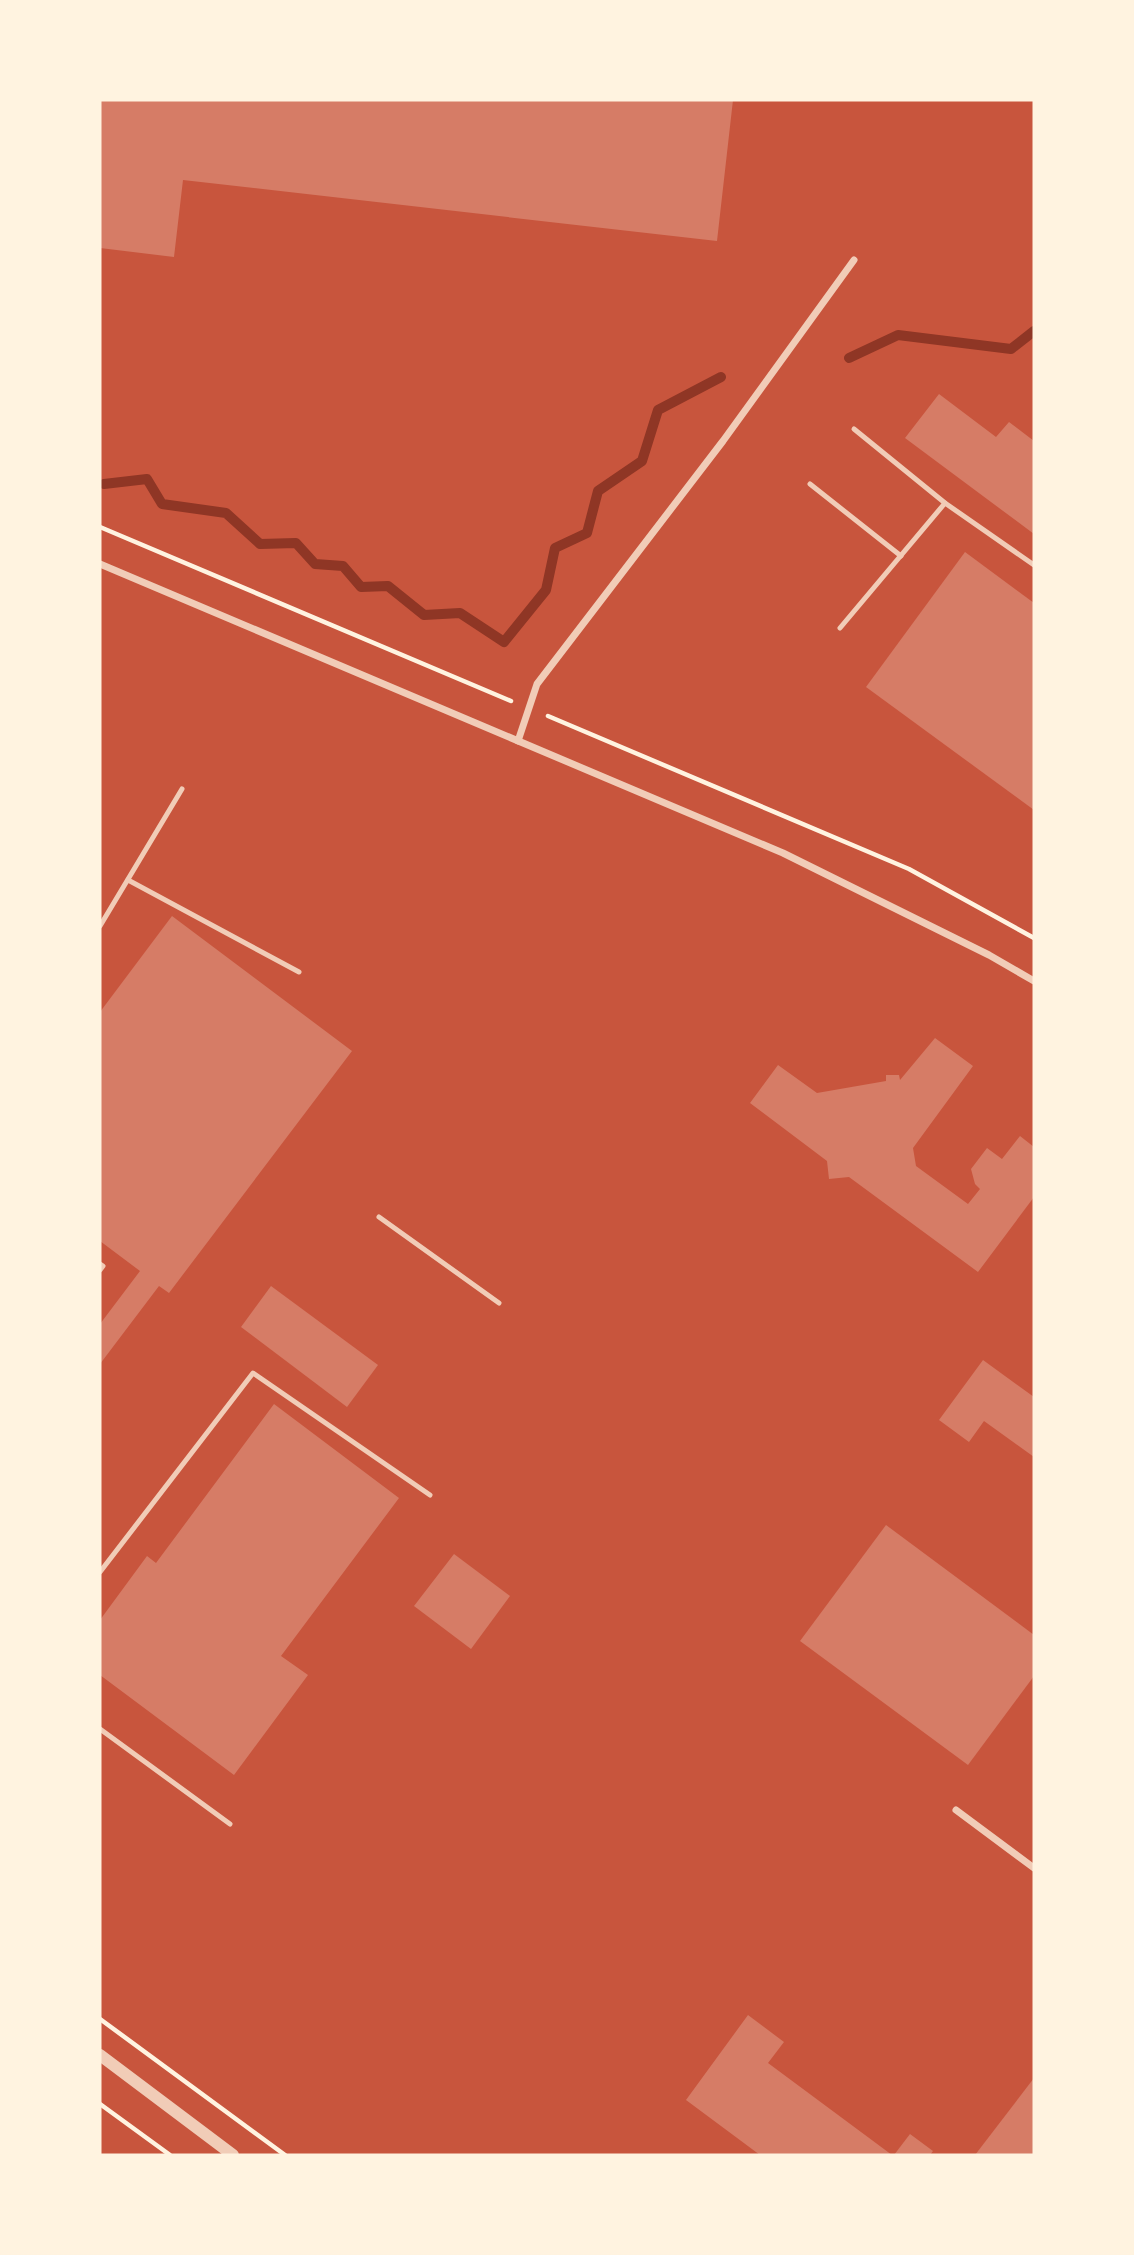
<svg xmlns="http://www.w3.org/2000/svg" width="1134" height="2255" font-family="Poppins,sans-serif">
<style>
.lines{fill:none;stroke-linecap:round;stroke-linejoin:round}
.stream{stroke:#8f3625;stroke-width:10}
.building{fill:#d67c66}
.path{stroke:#fff3e0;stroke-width:4.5}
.service{stroke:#f1ccb7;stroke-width:5}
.minor{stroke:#f1ccb7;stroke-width:7}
.tertiary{stroke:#f1ccb7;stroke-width:12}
</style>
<rect width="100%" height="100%" fill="#c8553d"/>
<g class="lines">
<g class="stream">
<polyline points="849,358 898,335 1011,349 1034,331"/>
<polyline points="104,484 147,479 162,504 226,513 260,544 296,543 315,564 343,566 361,587 388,586 424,615 460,613 504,642 546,590 555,548 587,533 598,491 642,461 658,410 721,377"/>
</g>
</g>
<g class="building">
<polygon points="100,100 733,100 717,241 183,180 174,257 100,248"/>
<polygon points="939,394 996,437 1009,422 1034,441 1034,534 905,438"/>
<polygon points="965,552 1034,603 1034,810 866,687"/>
<polygon points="172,916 352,1051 169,1293 159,1286 100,1364 100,1324 140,1271 100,1241 100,1012"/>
<polygon points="935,1038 973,1066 913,1148 916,1166 968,1204 980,1189 975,1184 971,1169 987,1148 1002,1159 1020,1136 1034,1147 1034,1197 978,1272 849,1177 829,1179 827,1161 750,1103 778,1065 817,1093 886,1081 886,1075 899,1075 900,1080"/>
<polygon points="271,1286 378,1365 347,1407 241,1327"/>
<polygon points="983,1360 1034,1397 1034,1457 984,1421 969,1442 939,1420"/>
<polygon points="274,1404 399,1498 281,1656 308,1675 234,1775 100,1675 100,1620 147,1556 156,1563"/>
<polygon points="886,1525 1034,1635 1034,1676 968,1765 800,1641"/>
<polygon points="454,1554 510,1596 471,1649 414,1606"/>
<polygon points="748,2015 784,2042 768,2063 892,2155 760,2155 686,2100"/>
<polygon points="1034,2078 1034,2155 975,2155"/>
<polygon points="910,2134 933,2151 930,2155 894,2155"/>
</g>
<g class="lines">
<g class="path">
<polyline points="100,527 511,701"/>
<polyline points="548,716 909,869 1034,938"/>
<polyline points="100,2019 285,2155"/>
<polyline points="100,2104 170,2155"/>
</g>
<g class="service">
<polyline points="854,429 945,503"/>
<polyline points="810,484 901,556"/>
<polyline points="840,628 945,503 1034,565"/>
<polyline points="128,880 299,972"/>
<polyline points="100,926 182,789"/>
<polyline points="379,1217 499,1303"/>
<polyline points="100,1264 103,1266 100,1270"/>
<polyline points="100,1572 253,1373 430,1495"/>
<polyline points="100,1729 230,1824"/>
</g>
<g class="minor">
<polyline points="100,564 783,853 989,955 1034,981"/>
<polyline points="518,741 537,684 723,441 854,260"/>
<polyline points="956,1810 1034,1868"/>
</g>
<polyline class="tertiary" points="100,2055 233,2155"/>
</g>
<rect width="1134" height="2255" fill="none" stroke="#fff3e0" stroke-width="203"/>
</svg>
